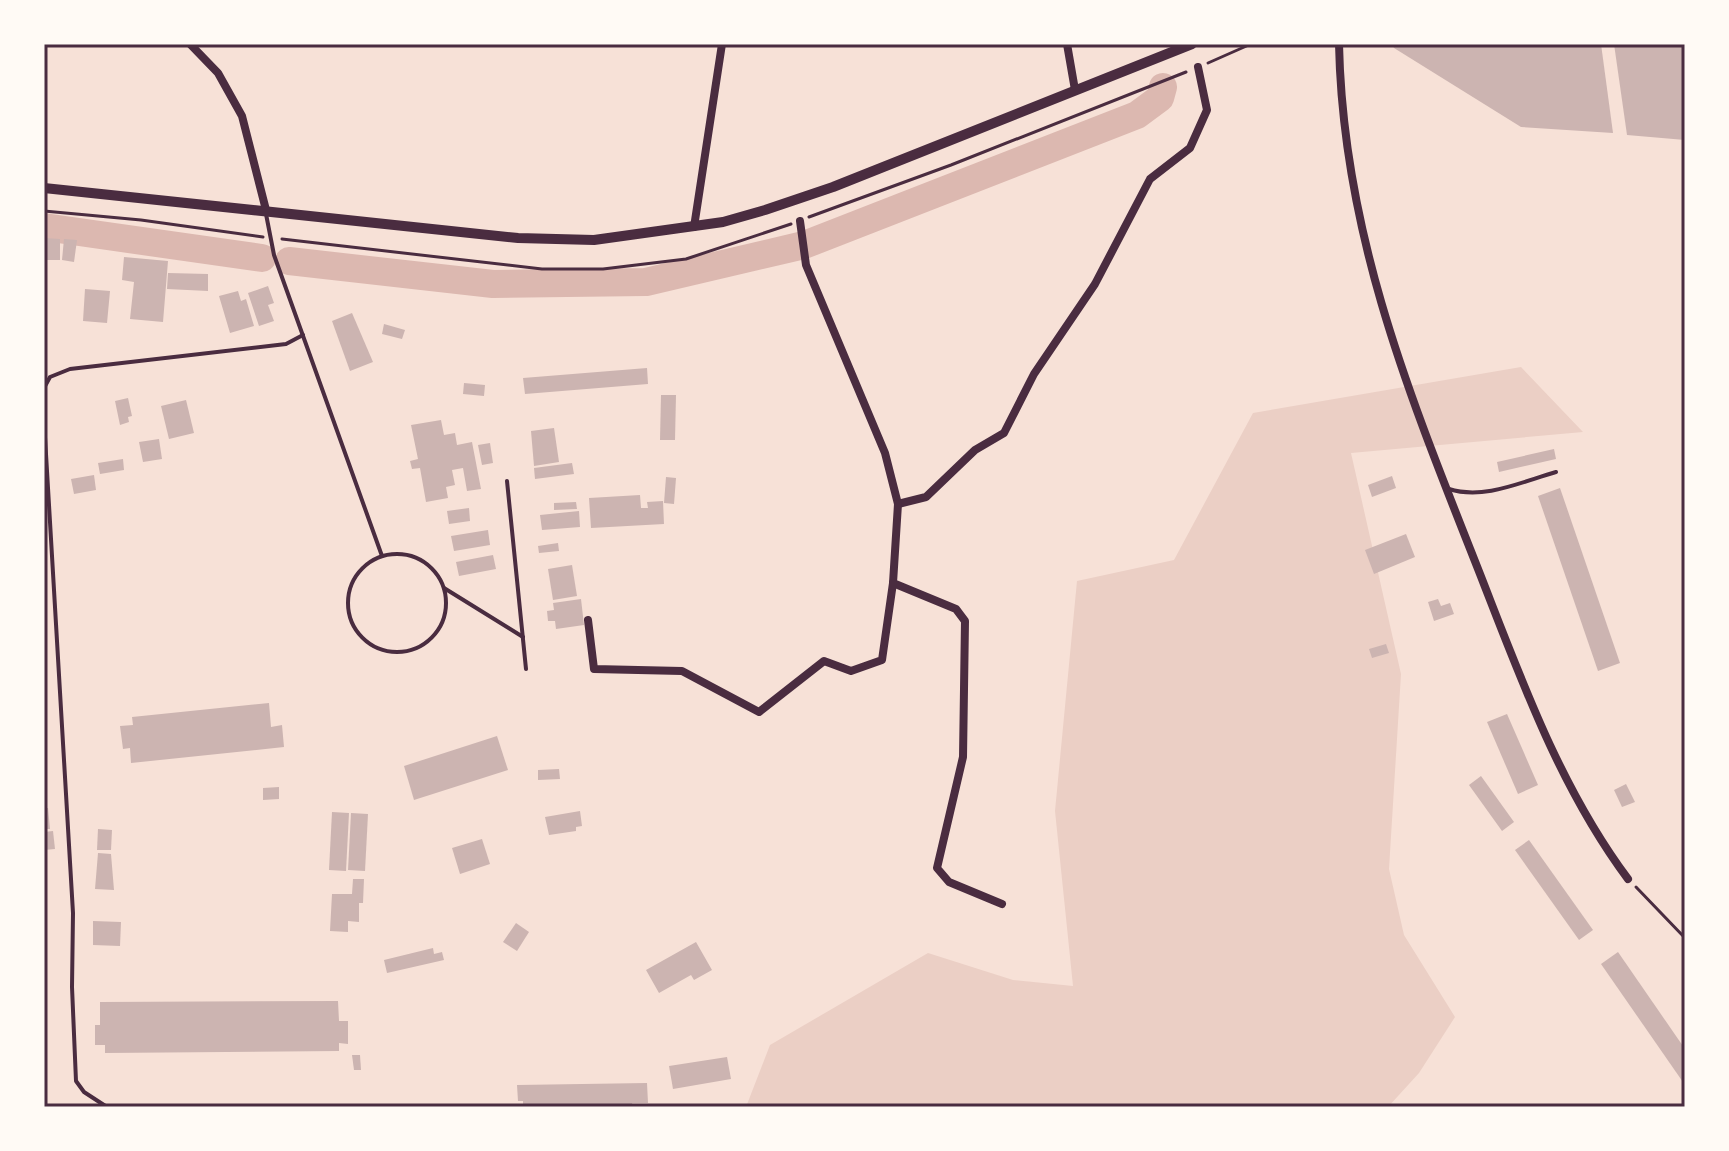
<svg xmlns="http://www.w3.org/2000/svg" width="1729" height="1151" font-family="Lora,serif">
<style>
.green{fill:#ebcfc5}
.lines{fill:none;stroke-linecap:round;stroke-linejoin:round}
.river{stroke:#dcb8b0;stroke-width:28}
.building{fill:#ccb4b1}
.path{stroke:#4a2c40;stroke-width:3}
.service{stroke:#4a2c40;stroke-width:4}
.minor{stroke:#4a2c40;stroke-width:8}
.tertiary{stroke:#4a2c40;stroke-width:10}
.neatline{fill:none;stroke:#4a2c40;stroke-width:3}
</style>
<rect width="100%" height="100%" fill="#f7e1d7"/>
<polygon class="green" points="1521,367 1583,432 1351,453 1401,674 1389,869 1404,935 1455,1017 1419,1073 1388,1107 746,1107 770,1045 928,953 1013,980 1073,986 1055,811 1077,581 1174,560 1253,413"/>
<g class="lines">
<g class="river">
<polyline points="44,227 262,258"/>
<polyline points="289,261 493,284 646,282 804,245 1137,115 1160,98 1163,87"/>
</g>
</g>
<g class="building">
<polygon points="1392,44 1601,44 1613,133 1521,127 1394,48"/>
<polygon points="1614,44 1685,44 1685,140 1627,135"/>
<polygon points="44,238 60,239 60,260 44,260"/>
<polygon points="64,239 77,240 74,262 62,260"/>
<polygon points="124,257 168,261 163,322 130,319 134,282 122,280"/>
<polygon points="168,273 208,274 208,291 167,289"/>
<polygon points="268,286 274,303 268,305 274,321 259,326 248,293"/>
<polygon points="85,289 110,291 107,323 83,321"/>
<polygon points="238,291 241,301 246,299 254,326 230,333 219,296"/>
<polygon points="352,313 373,362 350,371 332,321"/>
<polygon points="384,324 405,330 402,339 382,334"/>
<polygon points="647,368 648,384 525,394 523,378"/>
<polygon points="464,383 485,385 484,396 463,394"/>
<polygon points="661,395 676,395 675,440 660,440"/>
<polygon points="128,398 132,416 128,417 129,422 120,425 115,401"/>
<polygon points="186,400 194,433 169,439 161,406"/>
<polygon points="441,420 444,435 455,433 457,445 472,442 481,489 467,491 463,468 452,470 455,485 446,487 448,498 426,502 420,468 412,469 410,461 418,459 411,425"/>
<polygon points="554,428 559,462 534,466 531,431"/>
<polygon points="159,439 162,459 143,462 139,442"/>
<polygon points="490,443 493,463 482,465 478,445"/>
<polygon points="1554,449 1556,459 1499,472 1497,462"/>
<polygon points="123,459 124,470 100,474 98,463"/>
<polygon points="572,463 574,474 535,479 534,468"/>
<polygon points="94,475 96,490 74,494 71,479"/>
<polygon points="1392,476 1396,488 1372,497 1368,485"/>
<polygon points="666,477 676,478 674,504 664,503"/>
<polygon points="1560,488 1620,663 1598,671 1538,496"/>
<polygon points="640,495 641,508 648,508 647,502 663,501 664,524 591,528 589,498"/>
<polygon points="576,502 577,509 554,510 554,503"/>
<polygon points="469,508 470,521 449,524 447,511"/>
<polygon points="579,511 580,527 542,530 540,515"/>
<polygon points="488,530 490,545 454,551 451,536"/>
<polygon points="1406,534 1415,557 1374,574 1365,550"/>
<polygon points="558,543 559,551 539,553 538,546"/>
<polygon points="493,555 496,569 459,576 456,562"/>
<polygon points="572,565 577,596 553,600 548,569"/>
<polygon points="581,599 584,625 556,629 555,621 548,621 547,611 554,610 553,603"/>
<polygon points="1438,599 1441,606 1450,603 1454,614 1434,621 1428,602"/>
<polygon points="1386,644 1389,653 1372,658 1369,649"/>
<polygon points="269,703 271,727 282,725 284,747 131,763 130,748 123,749 120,726 133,725 132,717"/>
<polygon points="1507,714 1538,785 1518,794 1487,722"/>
<polygon points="497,736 508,770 414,800 404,766"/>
<polygon points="559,769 560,779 538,780 538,770"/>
<polygon points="1481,776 1514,822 1502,831 1469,785"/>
<polygon points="1626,784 1635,802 1622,807 1614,790"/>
<polygon points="279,787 279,799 263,800 263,788"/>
<polygon points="44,808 48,808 50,829 44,829"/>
<polygon points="580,811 582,826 576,827 576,831 549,835 545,817"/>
<polygon points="332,812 349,813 346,871 329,870"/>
<polygon points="351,813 368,814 365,871 348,870"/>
<polygon points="98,829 112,830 111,850 97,850"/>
<polygon points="53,831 55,849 44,850 44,832"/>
<polygon points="482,839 490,864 460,874 452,848"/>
<polygon points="1529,840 1593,930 1579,940 1515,850"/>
<polygon points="98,853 111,854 114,890 95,889"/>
<polygon points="353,879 364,879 363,903 359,903 359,922 348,921 348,932 330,931 332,894 352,894"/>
<polygon points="93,921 121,922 120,946 93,945"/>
<polygon points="516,923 529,932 517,951 503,942"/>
<polygon points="696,942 712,970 694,980 691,975 659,993 646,970"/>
<polygon points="433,948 434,954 442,952 444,960 387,973 384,960"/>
<polygon points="1618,952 1685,1049 1685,1085 1601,964"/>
<polygon points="338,1001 339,1021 348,1021 348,1044 339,1043 339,1051 105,1053 105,1045 95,1045 95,1025 100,1025 100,1002"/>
<polygon points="352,1055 360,1055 361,1070 354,1070"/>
<polygon points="727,1057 731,1079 673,1089 669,1066"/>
<polygon points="647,1083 648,1103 632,1103 633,1107 523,1107 523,1101 518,1101 517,1085"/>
</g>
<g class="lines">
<g class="path">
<polyline points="1208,63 1251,44"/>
<polyline points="44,211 141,220 263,237"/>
<polyline points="809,217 951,165 1186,72"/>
<polyline points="282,239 542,269 603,269 686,259 791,224"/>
<polyline points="1636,887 1685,938"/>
</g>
<g class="service">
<polyline points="266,214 274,255 382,556"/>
<polyline points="44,388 50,377 70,369 286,344 303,335"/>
<polyline points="44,420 73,913 72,987 76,1081 84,1092 107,1107"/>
<polyline points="507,481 526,669"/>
<path d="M1449,489C1484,500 1521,482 1556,472"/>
<circle cx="397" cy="603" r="49"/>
<polyline points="444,588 523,637"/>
</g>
<g class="minor">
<polyline points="190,44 218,73 242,116 266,210"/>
<polyline points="1067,44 1075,90"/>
<path d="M1339,44C1343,236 1411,399 1480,574C1521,679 1560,788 1628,879"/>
<polyline points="800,221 806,265 885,453 898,504 926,497 975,450 1004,433 1034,374 1095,284 1150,179 1190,148 1207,110 1198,67"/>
<polyline points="694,227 722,44"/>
<polyline points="898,504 893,583 956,609 965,621 963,757 937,868 949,882 1002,904"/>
<polyline points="588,620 594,669 682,671 759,712 824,661 851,671 882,660 893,583"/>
</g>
<polyline class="tertiary" points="44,188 518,238 594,240 723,222 765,210 833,187 1192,44"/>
</g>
<rect width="1729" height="1151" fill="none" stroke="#fffaf5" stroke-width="92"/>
<rect x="46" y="46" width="1637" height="1059" class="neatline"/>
</svg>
